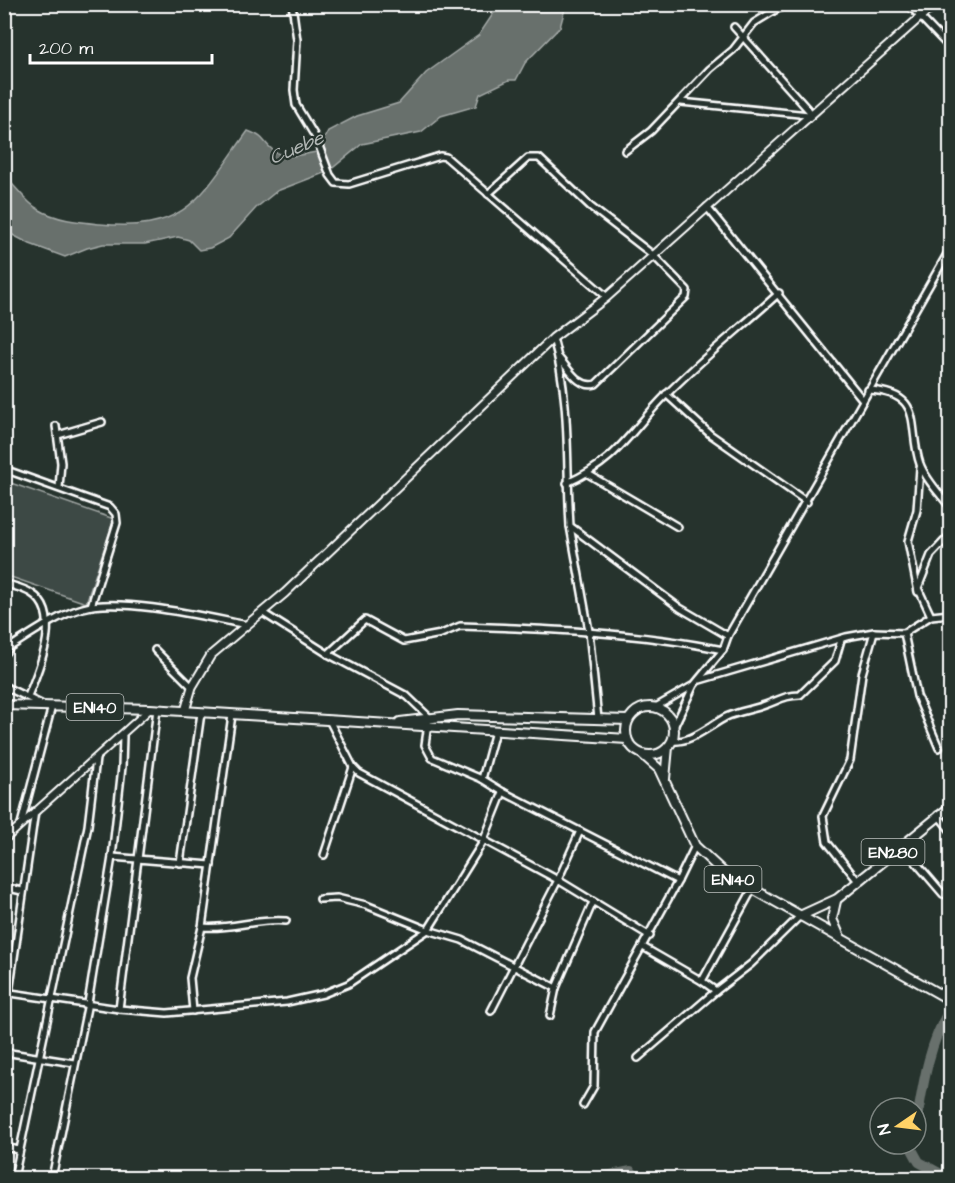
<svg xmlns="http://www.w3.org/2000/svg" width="955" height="1183" font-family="'Architects Daughter',sans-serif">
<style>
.green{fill:#3e4944;stroke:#9ea4a2;stroke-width:1.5}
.water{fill:#67706c;stroke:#a4a9a7;stroke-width:1.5}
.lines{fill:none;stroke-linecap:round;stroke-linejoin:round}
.river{stroke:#67706c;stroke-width:10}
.minor-casing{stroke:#fff;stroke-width:10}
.tertiary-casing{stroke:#fff;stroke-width:10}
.secondary-casing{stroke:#fff;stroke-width:11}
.primary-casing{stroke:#fff;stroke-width:12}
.minor{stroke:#26332d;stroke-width:5}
.tertiary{stroke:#26332d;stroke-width:6}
.secondary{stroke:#26332d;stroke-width:7}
.primary{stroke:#26332d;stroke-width:8}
.labels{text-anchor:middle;stroke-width:4.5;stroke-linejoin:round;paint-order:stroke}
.shield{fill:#26332d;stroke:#bec2c0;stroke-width:1.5}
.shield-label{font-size:16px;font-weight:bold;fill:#fff}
.water-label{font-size:20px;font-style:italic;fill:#b3b8b6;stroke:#26332d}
</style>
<rect width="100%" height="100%" fill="#26332d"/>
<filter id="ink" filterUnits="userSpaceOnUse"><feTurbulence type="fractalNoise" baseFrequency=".0167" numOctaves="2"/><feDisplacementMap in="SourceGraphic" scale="12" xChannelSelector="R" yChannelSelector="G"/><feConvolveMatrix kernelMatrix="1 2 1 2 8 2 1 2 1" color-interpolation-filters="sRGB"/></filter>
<g filter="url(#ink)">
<polygon class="green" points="5,481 114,519 86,603 5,575"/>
<path class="water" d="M507,5H566L560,27L525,63L516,80H509L480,94L476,106L441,116L421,132L362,144L329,171L277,191L256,208L229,238L210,248L199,250L189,240L178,237L145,244H103L87,248L65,257L30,244L5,231V177C16,186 25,202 38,209C56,220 79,222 100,224C188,233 202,195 248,131C267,138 261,141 274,151C286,160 303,154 317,152L328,131L357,116L399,103L426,73L479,35L495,11Z"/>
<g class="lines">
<g class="river">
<path d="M916,1127C923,1085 928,1045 950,1009"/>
<polyline points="909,1144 919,1162 948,1178"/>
<polyline points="596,1178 631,1171 637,1178"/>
</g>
<g class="minor-casing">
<g id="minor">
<polyline points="292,4 297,40 294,90 296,105 316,138 330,175 336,183 349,184 440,156 446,157 607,297"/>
<polyline points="908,4 950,48"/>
<polyline points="734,27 812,114"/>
<polyline points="681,102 809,115"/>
<polyline points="625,151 651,131 710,69 733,50 754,23 777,9 793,4"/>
<path d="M488,194L528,158H539L591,207L653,255L687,290L686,297L596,384C579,389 569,369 559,358"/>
<polyline points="707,207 863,400"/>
<path d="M553,338C571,400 566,462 570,526L680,608L728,636"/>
<path d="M868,390C926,393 907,426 920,464C926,480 940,494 950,507"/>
<polyline points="666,394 710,434 807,502"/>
<polyline points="56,426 61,463 59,488"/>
<polyline points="58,435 102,422"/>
<polyline points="4,469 110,507 116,514 117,523 91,606"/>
<polyline points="588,474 678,527"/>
<path d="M567,483C618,461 630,431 666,395C701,359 742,327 779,293"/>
<polyline points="570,526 589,631 598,719"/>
<path d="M4,583C13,586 23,588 31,593C64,613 39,669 28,696"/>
<polyline points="918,592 908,541 917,510 920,468"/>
<polyline points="263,613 328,654 407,696 429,717 425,745 432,758 482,779 503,792 678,881 695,846"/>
<polyline points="931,616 918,588 931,555 950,535"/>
<polyline points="904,633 917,696 939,748"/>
<polyline points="155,650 192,687"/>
<path d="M4,654L10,647C32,633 58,615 83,608C121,597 206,617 247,625"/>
<path d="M328,654L365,620L404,641L441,634L460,626C549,629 636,632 723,650"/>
<polyline points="700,680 846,637 874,632 904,633 931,616 950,614"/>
<polyline points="4,686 41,704"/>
<polyline points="654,708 692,686"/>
<polyline points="329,720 353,767 359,773 558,880 650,936"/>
<polyline points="673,729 694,685 723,650 728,636 950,249"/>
<path d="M672,741C691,743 709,726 726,717C739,711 752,710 765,705C779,700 786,695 800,695L835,661L841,640"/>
<polyline points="482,779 495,731"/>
<polyline points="938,815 950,830"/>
<polyline points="21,824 52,706"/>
<polyline points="901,845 943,894 950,896"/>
<polyline points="324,855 353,767"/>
<polyline points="112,857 211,865"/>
<polyline points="180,863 201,713"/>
<polyline points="857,880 827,842 823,816 850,760 862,674 874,632"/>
<polyline points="4,887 22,891"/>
<polyline points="320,899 337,898 366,905 428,930 462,940 556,988"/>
<path d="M202,927C231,930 257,918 286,921"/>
<polyline points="643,947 702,981 752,890"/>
<polyline points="702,981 716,991 751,964 800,916"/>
<polyline points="4,992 119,1009 167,1013 287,1002 323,994 348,984 428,930 483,842 503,792"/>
<polyline points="9,993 35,811"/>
<polyline points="119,1009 157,709"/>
<polyline points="193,1011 190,978 202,927 232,715"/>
<polyline points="491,1011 558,880 580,831"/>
<polyline points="550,1016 556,988 593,902"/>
<polyline points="4,1052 74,1063"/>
<polyline points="638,1058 716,991"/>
<polyline points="583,1105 594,1086 595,1032 678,881"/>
<polyline points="4,1147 19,1150"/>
<polyline points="14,1178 88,826 96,759"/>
<polyline points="52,1178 88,1003 112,857 122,767 123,736"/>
</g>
</g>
<g class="tertiary-casing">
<polyline id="tertiary" points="4,840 150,709"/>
</g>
<g class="secondary-casing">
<polyline id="secondary" points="185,711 192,687 211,655 285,593 553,338 607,297 935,4"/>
</g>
<g class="primary-casing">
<g id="primary">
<polyline points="4,705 150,709 627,739"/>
<circle cx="650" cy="731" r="24"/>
<polyline points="400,722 458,715 628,720"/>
<polyline points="642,754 659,769 695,846 723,872 950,1000"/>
<polyline points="665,779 668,747"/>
<polyline points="836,901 832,919 840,937"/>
<polyline points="800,916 837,899 950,807"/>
</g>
</g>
<use href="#minor" class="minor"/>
<use href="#tertiary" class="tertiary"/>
<use href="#secondary" class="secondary"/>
<use href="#primary" class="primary"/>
</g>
</g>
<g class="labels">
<g class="shield">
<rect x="66.5" y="694" width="57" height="26" rx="4.5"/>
<rect x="861.5" y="839" width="63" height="26" rx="4.5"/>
<rect x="704.5" y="866" width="57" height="26" rx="4.5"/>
</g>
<g class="shield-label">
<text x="95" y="713">EN140</text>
<text x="893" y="858">EN280</text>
<text x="733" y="885">EN140</text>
</g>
<g class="water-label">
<text transform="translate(296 147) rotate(-23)" y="7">Cuebe</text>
</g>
</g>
<rect width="955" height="1183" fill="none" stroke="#26332d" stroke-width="24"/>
<rect x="12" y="12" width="931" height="1159" fill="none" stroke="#fff" stroke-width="2" filter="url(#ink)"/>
<g transform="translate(898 1126) rotate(256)"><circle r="28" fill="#26332d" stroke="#7d8581" stroke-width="1.5"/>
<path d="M0-4.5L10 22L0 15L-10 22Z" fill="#ffd166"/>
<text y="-9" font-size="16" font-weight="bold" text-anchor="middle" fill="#ffffff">N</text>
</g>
<path d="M30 54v9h182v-9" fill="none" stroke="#ffffff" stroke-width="3"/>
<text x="39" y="54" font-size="18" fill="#ffffff" stroke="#26332d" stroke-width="4.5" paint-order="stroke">200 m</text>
</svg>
